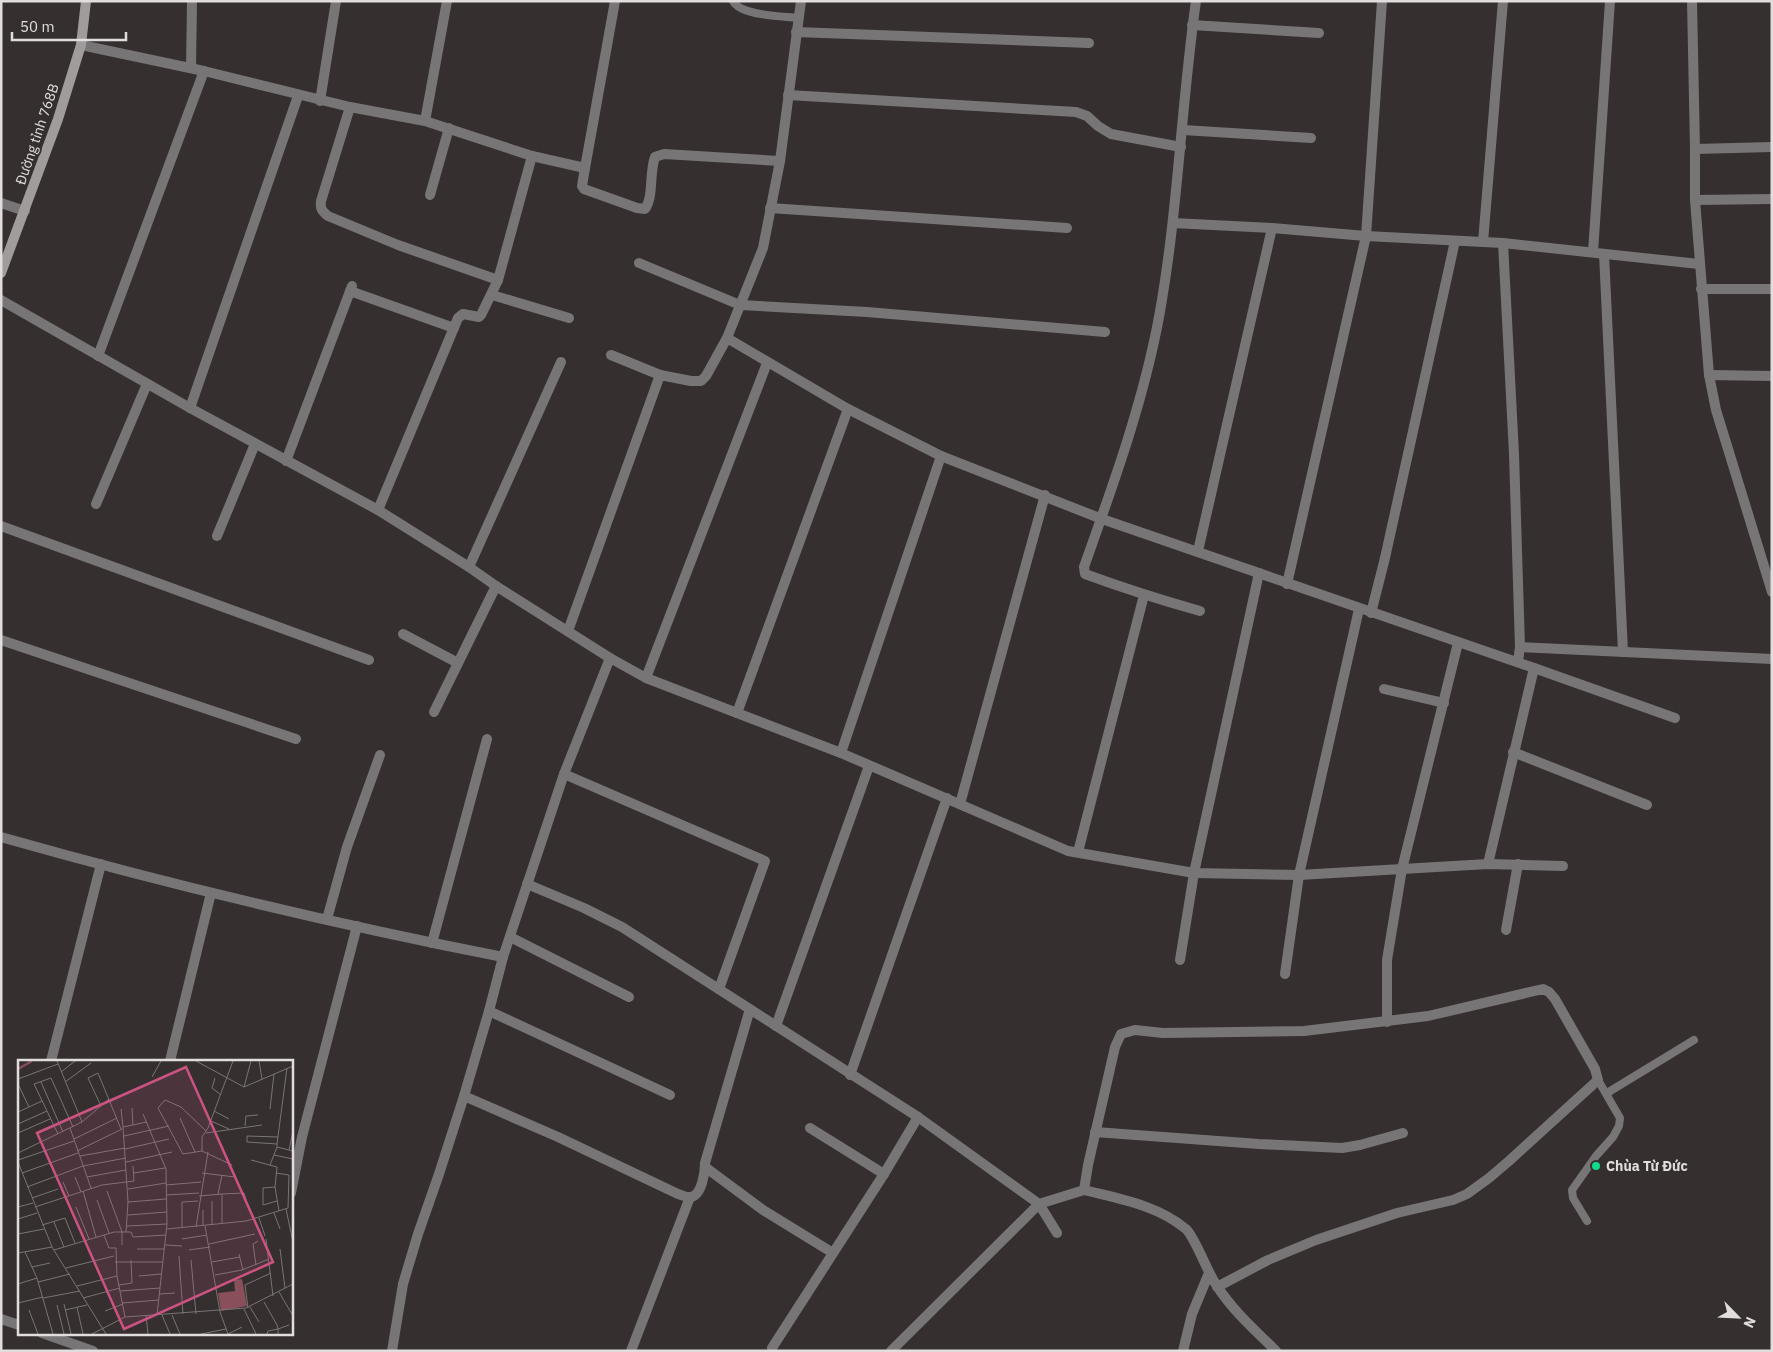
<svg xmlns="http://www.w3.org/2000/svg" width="1773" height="1352" font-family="'IBM Plex Sans',sans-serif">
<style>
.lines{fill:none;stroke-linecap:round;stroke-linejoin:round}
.lane{stroke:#787576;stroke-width:8}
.street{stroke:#787576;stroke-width:10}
.secondary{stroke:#a09c9c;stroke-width:10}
.poi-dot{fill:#0fd98a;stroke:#352f30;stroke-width:2}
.labels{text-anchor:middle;stroke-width:4;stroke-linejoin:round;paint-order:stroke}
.street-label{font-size:14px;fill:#e1dddd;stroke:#352f30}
.poi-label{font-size:14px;font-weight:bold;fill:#e1dddd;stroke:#352f30;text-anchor:start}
.inset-river{fill:none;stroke:#874e58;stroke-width:2.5}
.inset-road{fill:none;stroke:#7a7575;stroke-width:1}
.view{fill:#cb5382;fill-opacity:0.15;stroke:#cb5382;stroke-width:2.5}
.inset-edge{fill:none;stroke:#e1dddd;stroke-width:2.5}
</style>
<rect width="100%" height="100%" fill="#352f30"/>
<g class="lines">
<g class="lane">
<path d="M733,1C741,16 782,16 798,18"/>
<polyline points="1607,1093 1694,1040"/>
<polyline points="1587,1221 1573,1198 1572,1190 1596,1156 1613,1137 1619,1126 1620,1118 1598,1080"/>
</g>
<g class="street">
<path d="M1196,1C1181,106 1178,213 1159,317C1143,403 1113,485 1084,567L1085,574C1123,588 1161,600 1200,611"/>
<polyline points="1692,1 1695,149 1695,200 1709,375 1716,410 1772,592"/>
<polyline points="1192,25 1319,33"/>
<polyline points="796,32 1089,43"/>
<path d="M81,45L204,71L350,107L425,121L532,156L585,168L582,186L584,189L637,208L645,209C654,196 649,173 655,157L664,154L780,161"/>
<polyline points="191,68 192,1"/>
<polyline points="788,95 1076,112 1087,116 1098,126 1111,134 1181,147"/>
<polyline points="320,101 336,1"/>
<path d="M350,107L321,201C320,209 322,211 328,216L398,245L498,280"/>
<polyline points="425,121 447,1"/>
<polyline points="1183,130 1311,138"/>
<polyline points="1695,149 1772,147"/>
<polyline points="585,168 615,1"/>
<polyline points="430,195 449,128"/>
<polyline points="1695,200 1772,199"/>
<polyline points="1,203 25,211"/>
<polyline points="770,208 1067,228"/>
<polyline points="1173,223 1272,228 1366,236 1503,243 1699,264"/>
<polyline points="1483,242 1503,1"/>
<polyline points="1503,243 1514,454 1520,647 1518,662"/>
<polyline points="1593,252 1610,1"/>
<polyline points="1604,254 1623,652"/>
<polyline points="639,263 740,305 867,312 1105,332"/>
<polyline points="1701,289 1772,289"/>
<polyline points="350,291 454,328"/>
<polyline points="492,295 569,318"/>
<polyline points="1,300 190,408 378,510 469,567 496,586 610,658 646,678 841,753 1068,851 1194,873 1299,875 1488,864 1563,866"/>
<polyline points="727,338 848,409 941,456 1102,519 1534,668 1488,864"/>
<polyline points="611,355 660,375"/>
<polyline points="98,356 204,71"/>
<polyline points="1709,375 1772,376"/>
<polyline points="190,408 298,96"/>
<polyline points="286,461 352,286"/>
<polyline points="96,504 147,384"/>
<polyline points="378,510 458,318 463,314 479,317 481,315 498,280 532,156"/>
<polyline points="1,526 369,660"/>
<polyline points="217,536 255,444"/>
<polyline points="1198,551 1272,228"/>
<polyline points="469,567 561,362"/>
<polyline points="1287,584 1366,236 1382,1"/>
<polyline points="1371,613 1385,558 1455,241"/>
<polyline points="568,631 660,375 691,381 701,381 706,376 727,338 763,248 780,161 801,1"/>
<polyline points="403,634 458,663"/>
<polyline points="1,640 296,739"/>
<polyline points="1520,647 1772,659"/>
<polyline points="1534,668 1675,718"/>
<polyline points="646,678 767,363"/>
<polyline points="1384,689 1444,703"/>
<polyline points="434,712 496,586"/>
<polyline points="737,713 848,409"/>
<polyline points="1513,752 1647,805"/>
<polyline points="841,753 941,456"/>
<polyline points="564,774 765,861 719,989"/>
<polyline points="960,804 1045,495"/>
<path d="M1,837C167,884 334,924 503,957"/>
<polyline points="1078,852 1144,595"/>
<polyline points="527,884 584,908 622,927 918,1117 1039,1204 1057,1233"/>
<polyline points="327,919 347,847 380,755"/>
<polyline points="1506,930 1518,864"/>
<polyline points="510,937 629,997"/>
<polyline points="432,943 487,739"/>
<polyline points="1180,960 1194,873 1259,573"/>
<polyline points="1285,974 1299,875 1359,609"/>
<polyline points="489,1011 670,1095"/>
<polyline points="1387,1022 1387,960 1402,869 1458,643"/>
<polyline points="776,1026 869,766"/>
<polyline points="51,1061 101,864"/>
<polyline points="170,1061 211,893"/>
<polyline points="850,1075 947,798"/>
<path d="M464,1096L558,1137L678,1194C682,1195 687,1198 691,1197C702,1195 705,1172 705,1163L750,1009"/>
<polyline points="810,1128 884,1174"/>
<polyline points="1095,1132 1259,1144 1342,1148 1360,1145 1403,1133"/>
<polyline points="705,1167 763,1210 833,1253"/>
<path d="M1084,1190C1120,1199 1157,1205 1186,1229C1195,1237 1208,1274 1217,1286C1233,1311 1255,1330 1276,1351"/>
<polyline points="291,1193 302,1137 357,926"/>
<polyline points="1,1319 19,1325"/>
<polyline points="42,1333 93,1351"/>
<polyline points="772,1348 884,1174 918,1117"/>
<polyline points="392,1351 403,1284 418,1234 439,1174 464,1096 489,1011 503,957 564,774 610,658"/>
<polyline points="631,1351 690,1197"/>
<polyline points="891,1351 1039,1204 1084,1190 1088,1165 1115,1047 1121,1034 1135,1030 1163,1033 1304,1031 1428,1016 1543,989 1549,992 1555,999 1595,1069 1598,1080 1509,1161 1489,1178 1467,1194 1453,1200 1397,1213 1316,1240 1268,1260 1217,1287"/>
<polyline points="1183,1351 1192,1314 1209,1273"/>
</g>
<polyline class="secondary" points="1,273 58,119 81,45 86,1"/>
</g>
<circle class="poi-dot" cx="1596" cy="1166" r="5"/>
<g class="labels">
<g class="street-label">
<text transform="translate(37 134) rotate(-71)" y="5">Đường tỉnh 768B</text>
</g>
<g class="poi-label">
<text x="1606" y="1171">Chùa Từ Đức</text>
</g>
</g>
<g transform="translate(18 1060)">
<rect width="275" height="275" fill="#352f30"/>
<path d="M224,219L229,246L203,251L200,233L217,231L216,220Z" fill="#894f5a"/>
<path class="inset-river" d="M0,9L14,1"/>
<path class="inset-road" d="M39,1L64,62M178,1L226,27L275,6M241,1L244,19M43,12L57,1M134,17L143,1M197,18L194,28L203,35M0,19L40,4M23,22L45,72M47,22L73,3M0,24L11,47M226,27L233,1M83,46L70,18L80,13L103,69M114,48L115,65M103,49L105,67M252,49L256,14M196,51L211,59M0,52L24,41M125,54L148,109L149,164L139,255M162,58L177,92M193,61L211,69M0,64L29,51M227,66L228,56L240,55M52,68L73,128M188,71L163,47L147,40L140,48L165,94L184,91L214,105M0,73L32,59M188,73L244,65M40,74L16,24L33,18L55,67M106,76L151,66M56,79L99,58M259,84L269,8M259,87V84L229,82V76L260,77M107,89L151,79M271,90L275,71M59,91L104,69M184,91V77L190,68L215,1M0,93L64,62L91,39M256,95L275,99M62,96L107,88M0,100L56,81M233,100L259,107L257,127L261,151M0,102L34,187L88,274M108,102L154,92M252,105L259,87L275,91M4,113L60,93M116,113L147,108M184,113L217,117M57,117L63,132M69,117L108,110M45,122L51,136M148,125L183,122M9,127L65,106L108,98M257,127L245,128V145L259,141M110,129L148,123M65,131L78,177M89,131L104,172V185M200,134L204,115M204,134L226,133L228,140M148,135L181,133M181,136L204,134V164M14,138L40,129M79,140L91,173M110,142L148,139M0,147L15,143M17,147L84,125L116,121L115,106M58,147L71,179M268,149L275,182M256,153L262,169M110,155L149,152M241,158L247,176M0,159L19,153M36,162L46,187M24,165L47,158L57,183M194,165V141M109,166L149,164M185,166V150M187,166L202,252L210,274M178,167L190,92M164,168V142L180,141M149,169L228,161L270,148L271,115L258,113M108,172L110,142L105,67L129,62M0,174L26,169M86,175L91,188H98L99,216L107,257M164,179L189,175M248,179L255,236M191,184L237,174M147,185L164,186M119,189H146M262,189L267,228M36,190L96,172H113L115,177L148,175M171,190L192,187M7,192L19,218L35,274M0,193L34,187M221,194L225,210M161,196L165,254M173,200L178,254M97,202H144M194,202L222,197M238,205L235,184L240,181M14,207L32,203M48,208L96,196M197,215L224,210L251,199M121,216L143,214M20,222L52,214M0,224L19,218M101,225L114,223L113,200M59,226L99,216M102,231L142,228M261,232L275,256M141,234L157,233M25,238L62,231M65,238L102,228M246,242L259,265L260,269L250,271L249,274M0,243L25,237M104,243L141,240M46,244L53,274M39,245L46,274M59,247L65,274M232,247L241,262M230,248L227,225L253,213M226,249L238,274M11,250L20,274M47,250L69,245M87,251L105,244M128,255L130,274M144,255L152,274M154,255L162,274M74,274L107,257L228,248L275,224M183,274L208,269M210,274L224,267M260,274V269L271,265"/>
<path class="view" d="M168,7L255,202L106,269L19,73Z"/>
<rect width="275" height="275" class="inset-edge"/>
</g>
<rect width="1773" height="1352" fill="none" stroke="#e1dddd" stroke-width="5"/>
<g transform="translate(1738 1317) rotate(114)" stroke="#352f30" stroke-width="4" paint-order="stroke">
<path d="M0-4L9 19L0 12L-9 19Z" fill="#e1dddd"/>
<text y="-8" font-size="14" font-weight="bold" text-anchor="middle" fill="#e1dddd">N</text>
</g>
<path d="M12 32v8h114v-8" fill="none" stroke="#e1dddd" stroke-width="2.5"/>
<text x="20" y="32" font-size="15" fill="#e1dddd" stroke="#352f30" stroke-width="4" paint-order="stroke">50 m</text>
</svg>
